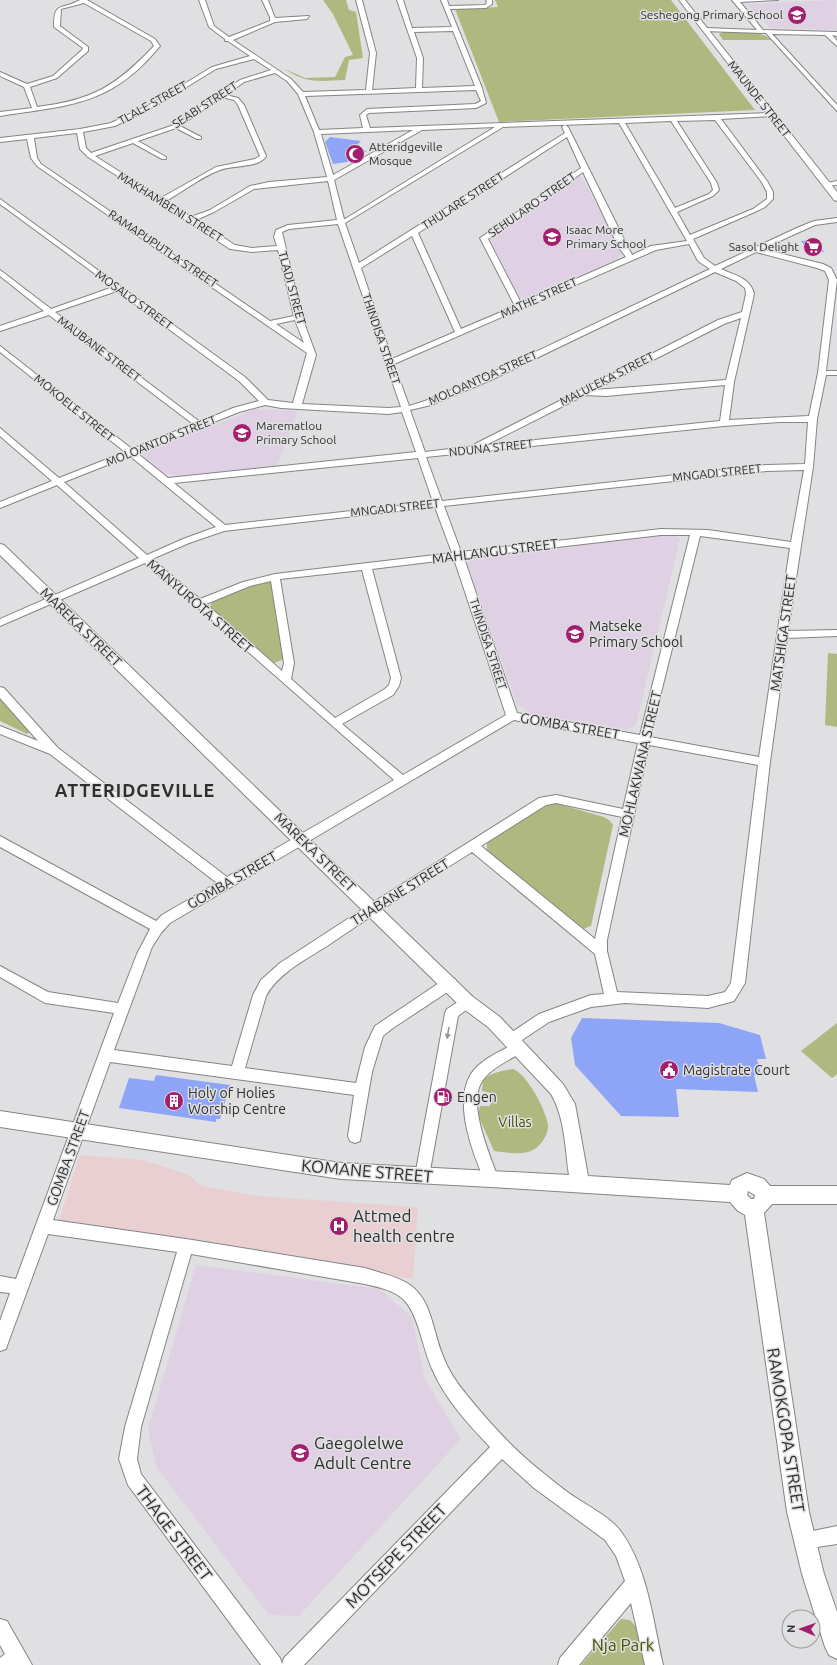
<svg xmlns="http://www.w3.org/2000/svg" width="837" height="1665" font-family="Ubuntu,sans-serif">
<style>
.education{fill:#dfd1e3}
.medical{fill:#e9cfd2}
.green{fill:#aeb87f}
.building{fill:#8da4f7}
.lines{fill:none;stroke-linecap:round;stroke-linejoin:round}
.minor-casing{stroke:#848485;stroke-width:2}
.tertiary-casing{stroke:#848485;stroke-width:2}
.minor{fill:#fff;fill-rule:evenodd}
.tertiary{fill:#fff;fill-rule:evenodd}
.oneway{fill:#979797}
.labels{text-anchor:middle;stroke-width:3;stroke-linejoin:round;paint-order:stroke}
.far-poi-label{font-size:12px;fill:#2f2f2f;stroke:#e0e0e2;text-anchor:start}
.far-street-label{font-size:12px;fill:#2f2f2f;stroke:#e0e0e2}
.street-label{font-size:14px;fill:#2f2f2f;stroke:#e0e0e2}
.poi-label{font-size:14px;fill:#2f2f2f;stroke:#e0e0e2;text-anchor:start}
.park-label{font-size:14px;fill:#485003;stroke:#e0e0e2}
.near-street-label{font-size:17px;fill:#2f2f2f;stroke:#e0e0e2}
.near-poi-label{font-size:17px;fill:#2f2f2f;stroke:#e0e0e2;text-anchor:start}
.near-park-label{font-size:17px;fill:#485003;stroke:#e0e0e2}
.district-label{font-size:18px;font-weight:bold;letter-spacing:1px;fill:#2f2f2f;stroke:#e0e0e2}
</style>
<rect width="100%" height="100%" fill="#e0e0e2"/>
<g class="education">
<polygon points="836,0 837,30 770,28 746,4"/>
<polygon points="578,176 582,177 622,253 617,259 527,300 520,298 490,239"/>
<polygon points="255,409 298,411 277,466 176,476 162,473 141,454"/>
<polygon points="673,534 680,539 636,725 628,730 531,714 517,704 467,564 476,557"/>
<polygon points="196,1265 379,1289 412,1317 425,1379 461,1439 299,1616 269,1615 156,1467 148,1429"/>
</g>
<polygon class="medical" points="80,1155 143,1160 187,1174 202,1186 258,1196 418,1207 413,1279 58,1223"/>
<g class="green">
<path d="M323,0H346L349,10L356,12L363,58L349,60L345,80C320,81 306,84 285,69L305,78L335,77L345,57L353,55L333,14Z"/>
<polygon points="495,0 671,0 755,110 499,122 455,9 498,7"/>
<path d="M724,32C739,33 761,29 771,40H723L719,34Z"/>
<polygon points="272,581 284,659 274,663 210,608 212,600 255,582"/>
<polygon points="828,653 837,654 837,727 825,725"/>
<polygon points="0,699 30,732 27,734 0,721"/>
<polygon points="551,802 604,817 610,821 613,825 591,926 583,929 487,853 487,842"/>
<polygon points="837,1023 837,1074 832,1078 801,1051"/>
<path d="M513,1069C527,1074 546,1110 548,1125C549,1134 541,1146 533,1150C523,1156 505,1152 494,1151L478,1115L480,1106H490L491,1093L482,1091L483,1080C493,1072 500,1071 513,1069Z"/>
<polygon points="621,1619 630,1620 639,1630 648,1665 581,1665"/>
</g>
<g class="building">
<polygon points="330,137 361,141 354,148 367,151 347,162 333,164 325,142"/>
<polygon points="816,240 824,252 810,253 801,241"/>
<polygon points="582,1018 719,1023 760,1035 766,1059 757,1059 761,1075 754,1075 758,1092 676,1089 679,1117 621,1116 575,1065 571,1038"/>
<polygon points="156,1075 230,1085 220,1119 216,1119 216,1122 119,1108 129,1078 154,1081"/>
</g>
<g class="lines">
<g class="minor-casing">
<g id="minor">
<path d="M80,0H87L155,39L160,46C111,106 70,105 0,116V112L32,108L24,87L0,76V72L27,84L53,76L82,50L83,48L54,27C54,0 61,11 80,0ZM84,3L151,41L154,46C116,86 93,100 37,107L30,87L57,78L88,51V47L60,26L61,9Z"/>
<path d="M199,0H205L214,26L229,37L270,21V17L262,0H268L275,18L309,16L307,19L275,22L233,40L291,79L303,92L366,90L370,53L356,0H362L376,53L372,90L416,88L417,58L397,0H403L412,28L452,27L441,0H447L449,6L485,5L487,3L486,0H492V4L486,8L450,9L482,88L486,103L476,108L369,113L366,115L370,128L771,113L774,115L773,116L721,119L767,181L773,192V199L765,207L757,211L693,239L704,258L715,266L799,227L814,221L837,218V222L815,225L762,249L823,264L831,268L837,280L826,371H837V375H826L817,419L813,467L788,631L837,630V636L787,638L770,762L745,983L734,1001L708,1008L625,1003L591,1007L549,1022L519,1042L523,1044L525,1048L523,1052C509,1060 489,1069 481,1083C468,1106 490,1155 498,1178L496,1183L491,1185L486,1183C473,1155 453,1103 471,1074C479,1061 497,1053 510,1046L506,1044L504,1040L506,1036L539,1014L591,995L604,994L595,954L472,852C424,882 377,912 330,944C309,958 279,972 266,996L245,1068L356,1083L365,1047L375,1026L445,979L450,978L455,979L457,983L455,987L393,1028L383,1036L372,1072L360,1141L355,1143L350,1141L348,1136L354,1095L110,1062L53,1220L186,1239L365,1268C380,1273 397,1276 410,1285C432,1300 433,1333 443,1356C448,1370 457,1383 466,1394C490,1424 517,1453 547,1476C558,1485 569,1494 581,1501C595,1510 612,1519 622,1533C648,1570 653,1621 663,1665H645L631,1603L579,1665H558L560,1658L625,1581L616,1556L605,1540L534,1488L502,1459L304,1665H261L128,1485L119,1459L125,1427L177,1252L48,1234L8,1343L6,1349L0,1351V1321L10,1293L0,1292V1276L16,1279L114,1013L45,1003L0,977V966L48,992L118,1003L137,954L150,929L0,847V836L156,921L162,915L217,883L50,754L0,734V726L38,741L0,698V687L4,688L58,748L227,877L394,780L195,605L145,563L0,626V619L139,558L57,485L0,508V502L52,481L0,436V428L59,478L125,452L0,352V346L132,449L193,424L49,315L0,331V326L44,311L0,276V270L51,309L113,287L0,204V199L245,377L268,400L293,403L307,353L37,166L31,158L27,139L0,142V138L80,129L111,123L153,103L212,67L250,56L228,41H225V39L209,27ZM453,31L475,86L422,88L423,58L414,32ZM254,59L271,70L240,80L174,125L91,153L86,148L83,132L115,126L157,105L216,69ZM275,73L287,81L298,94L314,132L327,177L269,182L250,186L210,210L191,217L166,201C182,192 203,176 220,170C232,165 260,168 266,156L244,105L238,98L226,95L244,82ZM476,90L481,101L475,104L367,109L360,115L363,128L319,130L305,96ZM222,97L234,100L238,105L260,156L255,159L216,167L161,198L95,156L133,143L162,159H166V157L138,141L176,128L197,139H201V137L180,126ZM715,120L761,181L767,192V199L753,209L690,235L677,212L713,196L719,190L717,183L677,121ZM671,121L711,183L713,190L709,194L675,208L625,123ZM619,123L687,241L651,246L632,255L568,127L565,125L562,127L565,133L359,263L345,223L503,127ZM495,127L345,219H344L334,180L422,130ZM413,130L333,175L321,134ZM77,133L80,149L88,157L230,249L252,252L278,250L294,316L270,321L41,164L37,158L34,138ZM567,137L581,168L480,238L515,306L461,329L418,233ZM583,172L619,248L626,257L521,303L488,239ZM328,181L337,220L288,225L276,230L274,237L277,246L252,248L235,245L196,220L214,212L254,189ZM338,224L401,407L388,408L302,404L316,355L302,317L282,232L289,229ZM412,236L455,332L392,359L361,268ZM689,244L698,261L710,269L485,376L425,401L409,406L394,364L656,250ZM756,252L817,268L825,271L829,280L818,373L809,416L729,420L734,382L754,294C751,278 734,275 721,269ZM715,272L736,281L745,288L746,294L742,312L718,320L475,444L474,446L425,452L410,410L431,405L491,380ZM117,291L239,381L259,401L233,408L200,422L55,312ZM741,318L726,380L594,390L724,324ZM295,320L304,343L276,324ZM725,385L720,421L486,445L585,395L606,396ZM265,405L281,408L388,414L402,412L416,452L168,478L137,453L239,412ZM779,422H808L805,464L767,465L442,501L426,457L724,426ZM130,456L216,527L183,539L147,555L64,482ZM418,458L433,502L225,525L174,483ZM804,470L791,542L708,530L661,529L461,552L444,506L767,471ZM435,507L452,553L275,574L243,582L200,599L152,559L189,543L224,531ZM661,535H690L640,735L517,713L464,558ZM700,536L790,548L759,757L650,737ZM454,559L506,715L403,775L342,724L393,695L399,686L401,678L372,569ZM362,570L391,678L389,685L385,689L335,718L291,679L294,663L280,579ZM271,581L284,663L282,671L206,604L250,586ZM514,720L638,743L623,809L556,795L539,798L369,905L280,963L261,980L253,995L232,1066L114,1050L152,947L161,933L170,923ZM649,745L758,765L731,983L725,992L708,996L617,992L607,951V940ZM556,803L622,817L595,939L481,846L546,805ZM191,1254L365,1284C378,1287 394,1290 404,1300C419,1315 423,1351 433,1371C446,1400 468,1424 490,1447L284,1658L282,1664L280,1658L141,1474L137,1459L141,1427Z"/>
<polygon points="732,0 778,0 740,2 763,30 837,32 837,36 832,35 837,41 837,46 825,35 772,34 837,105 837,111 766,33 703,31 705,28 757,30"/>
<polygon points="837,181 837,185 825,186 822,184"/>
<polygon points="467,996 472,998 474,1002 472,1006 458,1016 429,1176 427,1181 422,1183 417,1181 415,1176 445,1013 447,1009"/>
<polygon points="837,1526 837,1544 804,1549 798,1546 795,1540 798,1534"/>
<polygon points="0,1619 7,1621 32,1665 0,1665 0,1658 5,1654 0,1645"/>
</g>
</g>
<g class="tertiary-casing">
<g id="tertiary">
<polygon points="679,0 685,0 837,192 837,201 834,200"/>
<path d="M0,544L4,545L473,997L500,1017L563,1084L575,1104L588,1176L730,1185L732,1180L747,1173L764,1179L770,1186H837V1204H772L764,1213L809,1512L824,1574L837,1612V1659L829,1655L825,1647L802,1574L787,1512L745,1215L738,1211L730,1202L491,1187L341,1179L0,1127V1111L341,1163L569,1175C565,1148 565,1118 551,1094L488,1027L461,1007L0,555ZM748,1191L755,1195L754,1199H751L747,1195Z"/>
</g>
</g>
<use href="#minor" class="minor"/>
<use href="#tertiary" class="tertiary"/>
</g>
<defs><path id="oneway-solid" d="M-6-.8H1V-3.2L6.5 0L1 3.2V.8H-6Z"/></defs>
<use class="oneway" href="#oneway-solid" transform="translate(448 1033) rotate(100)"/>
<defs>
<g id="school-disc" transform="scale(1)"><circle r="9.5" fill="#a21f6e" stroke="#e0e0e2"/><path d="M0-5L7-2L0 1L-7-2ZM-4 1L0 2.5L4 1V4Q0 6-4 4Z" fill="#fff"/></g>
<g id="mosque-disc" transform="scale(1)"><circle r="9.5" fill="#a21f6e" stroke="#e0e0e2"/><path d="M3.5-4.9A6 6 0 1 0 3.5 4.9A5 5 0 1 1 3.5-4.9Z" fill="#fff"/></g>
<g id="supermarket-disc" transform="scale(1)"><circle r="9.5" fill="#a21f6e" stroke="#e0e0e2"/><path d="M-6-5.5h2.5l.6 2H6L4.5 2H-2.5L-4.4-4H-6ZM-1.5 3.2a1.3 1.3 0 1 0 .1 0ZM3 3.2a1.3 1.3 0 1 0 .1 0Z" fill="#fff"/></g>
<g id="civic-disc" transform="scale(1)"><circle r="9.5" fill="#a21f6e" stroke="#e0e0e2"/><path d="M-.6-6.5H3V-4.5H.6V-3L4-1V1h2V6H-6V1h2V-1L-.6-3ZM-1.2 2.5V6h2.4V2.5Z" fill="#fff"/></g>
<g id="fuel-disc" transform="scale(1)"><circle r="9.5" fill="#a21f6e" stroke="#e0e0e2"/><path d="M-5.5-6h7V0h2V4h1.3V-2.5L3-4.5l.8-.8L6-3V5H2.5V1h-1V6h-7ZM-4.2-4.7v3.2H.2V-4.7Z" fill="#fff"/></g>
<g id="building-disc" transform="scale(1)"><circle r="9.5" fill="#a21f6e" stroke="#e0e0e2"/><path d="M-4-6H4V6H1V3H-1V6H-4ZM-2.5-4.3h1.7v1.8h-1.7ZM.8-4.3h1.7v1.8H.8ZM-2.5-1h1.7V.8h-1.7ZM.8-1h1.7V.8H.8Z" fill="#fff"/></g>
<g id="hospital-disc" transform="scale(1)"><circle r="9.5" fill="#a21f6e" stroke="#e0e0e2"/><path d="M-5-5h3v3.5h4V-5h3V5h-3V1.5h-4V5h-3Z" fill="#fff"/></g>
</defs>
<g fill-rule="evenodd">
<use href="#school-disc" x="797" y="15"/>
<use href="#mosque-disc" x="355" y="154"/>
<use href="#school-disc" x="552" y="237"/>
<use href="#supermarket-disc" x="813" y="247"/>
<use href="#school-disc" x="242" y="433"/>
<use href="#school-disc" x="575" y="634"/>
<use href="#civic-disc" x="669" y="1070"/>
<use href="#fuel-disc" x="443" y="1097"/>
<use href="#building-disc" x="174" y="1101"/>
<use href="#hospital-disc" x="339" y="1226"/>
<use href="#school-disc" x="300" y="1453"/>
</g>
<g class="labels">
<g class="far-poi-label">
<text x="783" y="19" text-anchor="end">Seshegong Primary School</text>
<text x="369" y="151">Atteridgeville<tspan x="369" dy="14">Mosque</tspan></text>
<text x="566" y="234">Isaac More<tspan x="566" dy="14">Primary School</tspan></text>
<text x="799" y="251" text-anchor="end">Sasol Delight</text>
<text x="256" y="430">Marematlou<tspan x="256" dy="14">Primary School</tspan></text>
</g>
<g class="far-street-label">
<text transform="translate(759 99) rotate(52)" y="4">MAUNDE STREET</text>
<text transform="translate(153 103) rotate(-29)" y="4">TLALE STREET</text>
<text transform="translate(205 105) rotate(-33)" y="4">SEABI STREET</text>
<text transform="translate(463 201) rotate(-33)" y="4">THULARE STREET</text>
<text transform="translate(532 205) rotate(-35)" y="4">SEHULARO STREET</text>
<text transform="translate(170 207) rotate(32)" y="4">MAKHAMBENI STREET</text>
<text transform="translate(163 249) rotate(34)" y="4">RAMAPUPUTLA STREET</text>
<text transform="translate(292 288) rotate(75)" y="4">TLADI STREET</text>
<text transform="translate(539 298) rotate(-24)" y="4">MATHE STREET</text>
<text transform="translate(134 300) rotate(36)" y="4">MOSALO STREET</text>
<text transform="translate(381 339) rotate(71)" y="4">THINDISA STREET</text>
<text transform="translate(99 349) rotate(37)" y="4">MAUBANE STREET</text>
<text transform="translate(483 378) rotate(-24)" y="4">MOLOANTOA STREET</text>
<text transform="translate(607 379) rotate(-27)" y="4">MALULEKA STREET</text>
<text transform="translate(74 408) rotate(39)" y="4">MOKOELE STREET</text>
<text transform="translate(161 441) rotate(-22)" y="4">MOLOANTOA STREET</text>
<text transform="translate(491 448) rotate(-6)" y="4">NDUNA STREET</text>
<text transform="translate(717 473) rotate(-6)" y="4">MNGADI STREET</text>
<text transform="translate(395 508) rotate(-6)" y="4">MNGADI STREET</text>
<text transform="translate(488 644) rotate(72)" y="4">THINDISA STREET</text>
</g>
<g class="street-label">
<text transform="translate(495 551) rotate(-7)" y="5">MAHLANGU STREET</text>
<text transform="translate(200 606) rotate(41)" y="5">MANYUROTA STREET</text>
<text transform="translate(81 627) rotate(44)" y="5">MAREKA STREET</text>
<text transform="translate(783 633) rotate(-82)" y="5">MATSHIGA STREET</text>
<text transform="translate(570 726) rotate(10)" y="5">GOMBA STREET</text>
<text transform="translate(640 764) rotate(-77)" y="5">MOHLAKWANA STREET</text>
<text transform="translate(315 852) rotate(44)" y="5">MAREKA STREET</text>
<text transform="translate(232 880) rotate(-30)" y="5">GOMBA STREET</text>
<text transform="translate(400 892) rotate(-32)" y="5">THABANE STREET</text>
<text transform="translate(68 1158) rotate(-70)" y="5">GOMBA STREET</text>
</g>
<g class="poi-label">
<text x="589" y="631">Matseke<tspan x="589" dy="16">Primary School</tspan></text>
<text x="683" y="1075">Magistrate Court</text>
<text x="188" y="1098">Holy of Holies<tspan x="188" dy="16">Worship Centre</tspan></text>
<text x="457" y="1102">Engen</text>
</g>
<g class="park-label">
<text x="515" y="1127">Villas</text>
</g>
<g class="near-street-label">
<text transform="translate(367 1171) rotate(5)" y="6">KOMANE STREET</text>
<text transform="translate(786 1430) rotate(81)" y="6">RAMOKGOPA STREET</text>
<text transform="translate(174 1533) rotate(53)" y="6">THAGE STREET</text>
<text transform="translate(396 1556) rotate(-46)" y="6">MOTSEPE STREET</text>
</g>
<g class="near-poi-label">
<text x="353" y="1222">Attmed<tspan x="353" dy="20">health centre</tspan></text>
<text x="314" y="1449">Gaegolelwe<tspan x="314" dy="20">Adult Centre</tspan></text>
</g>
<g class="near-park-label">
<text x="623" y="1651">Nja Park</text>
</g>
<g class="district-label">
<text x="135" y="797">ATTERIDGEVILLE</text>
</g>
</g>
<g transform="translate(801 1629) rotate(272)"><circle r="19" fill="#e0e0e2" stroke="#99999a"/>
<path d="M0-3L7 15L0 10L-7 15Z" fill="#a21f6e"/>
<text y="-6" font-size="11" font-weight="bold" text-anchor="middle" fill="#2f2f2f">N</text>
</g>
</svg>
